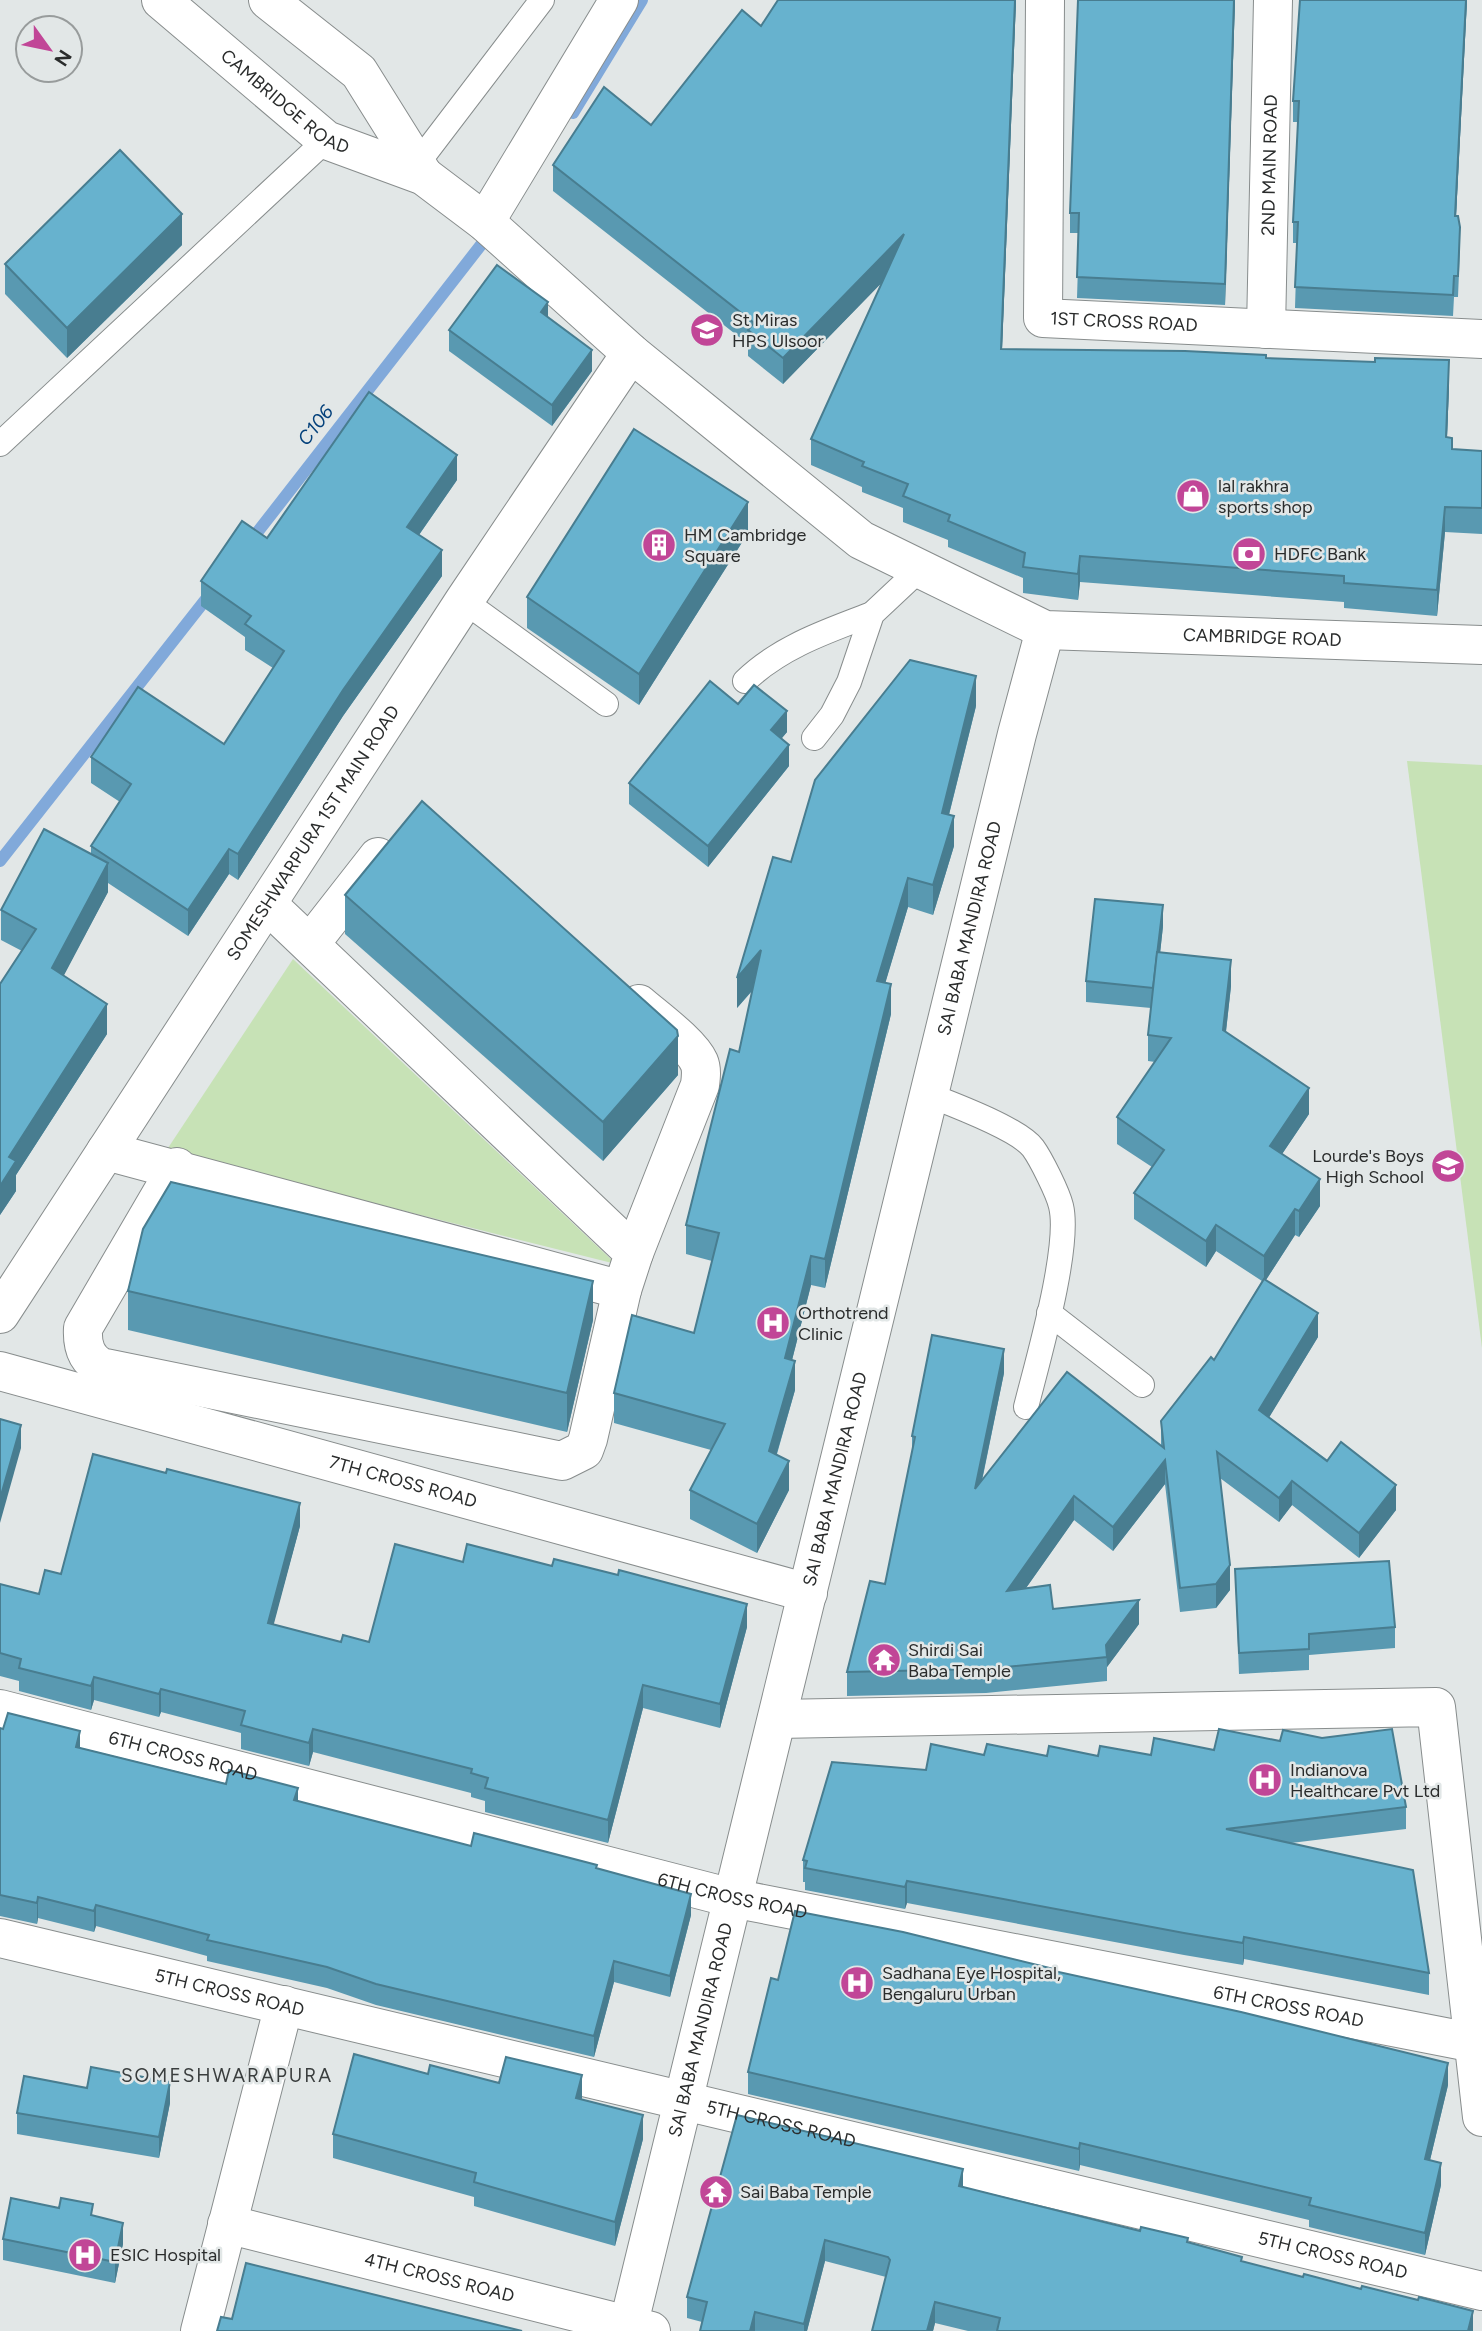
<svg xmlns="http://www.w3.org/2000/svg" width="1482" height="2331" font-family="Figtree,sans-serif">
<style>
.green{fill:#c7e2b6}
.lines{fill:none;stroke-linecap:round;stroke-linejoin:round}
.stream{stroke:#81a9da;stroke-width:12}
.service-casing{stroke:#888d8d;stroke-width:26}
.minor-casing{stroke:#888d8d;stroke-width:40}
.tertiary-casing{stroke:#888d8d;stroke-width:40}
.service{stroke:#fff;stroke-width:24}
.minor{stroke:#fff;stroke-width:38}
.tertiary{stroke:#fff;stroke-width:38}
.wall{fill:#5999b1}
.shaded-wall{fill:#487d90}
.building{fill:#67b2ce;stroke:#487d90;stroke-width:2}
.labels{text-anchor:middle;stroke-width:5;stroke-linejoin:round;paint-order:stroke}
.street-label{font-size:18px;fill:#2a2c2c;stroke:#e2e7e7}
.poi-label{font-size:18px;fill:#2a2c2c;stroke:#e2e7e7;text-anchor:start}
.water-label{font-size:19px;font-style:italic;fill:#04417b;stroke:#e2e7e7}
.neighbourhood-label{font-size:19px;letter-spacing:2px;fill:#3a3e3e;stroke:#e2e7e7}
</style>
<rect width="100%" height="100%" fill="#e2e7e7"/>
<g class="green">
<polygon points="1407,761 1482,765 1482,1348"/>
<polygon points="293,959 616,1264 166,1151"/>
</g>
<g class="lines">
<g class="stream">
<polyline points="573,113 642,0"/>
<polyline points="249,543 491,232"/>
<polyline points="0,861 210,594"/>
</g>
<g class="service-casing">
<g id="service">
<polyline points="417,164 542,0"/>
<polyline points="0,444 326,140"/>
<polyline points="464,601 606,704"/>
<path d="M745,681C780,647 827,631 872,614"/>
<polyline points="814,738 832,715 849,682 872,614 920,569"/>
<path d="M929,1095C952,1104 1019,1129 1033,1148C1041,1159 1058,1193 1061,1206C1071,1247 1037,1363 1026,1407"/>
<polyline points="1049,1313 1142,1385"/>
</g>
</g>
<g class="minor-casing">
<g id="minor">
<path id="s1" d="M1045,0L1043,318L1482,339"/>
<polyline points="485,222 619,0"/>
<path id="s2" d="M1266,329L1273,0"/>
<polyline points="310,944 378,857"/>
<polyline points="106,1151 622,1290 634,1253 267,904"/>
<path d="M177,1167L83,1328C82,1345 86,1359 101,1367L562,1461L584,1450L588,1439L622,1290"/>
<path d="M634,1253L700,1085C701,1077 702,1069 699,1062C691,1044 655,1018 639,1004"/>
<path id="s3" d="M0,1371L808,1593"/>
<path id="s4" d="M0,1709L732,1898L1475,2043"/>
<polyline points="777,1719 1436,1707 1482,2117"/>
<path id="s5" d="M0,1938L1482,2291"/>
<path id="s6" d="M227,2224L651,2331"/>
<polyline points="200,2331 284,2005"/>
</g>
</g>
<g class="tertiary-casing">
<g id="tertiary">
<path id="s7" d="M161,0L326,140L424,176L485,222L631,353L861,540L1045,630L1482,645"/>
<polyline points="268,0 359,72 424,176"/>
<path id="s8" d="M0,1314L464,601L631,353"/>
<path id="s9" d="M627,2331L1017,734L1045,630"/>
</g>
</g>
<use href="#service" class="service"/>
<use href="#minor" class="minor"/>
<use href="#tertiary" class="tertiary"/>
</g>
<g class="wall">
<polygon points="1016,0 1002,349 1266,358 1449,386 1447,437 1452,449 1482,451 1482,534 1445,532 1437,616 1344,608 1344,602 1080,582 1078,600 1023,593 1023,578 948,547 948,540 903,522 903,508 862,492 862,487 811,465 811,439 882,282 783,384 748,356 748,344 553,191 553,165 651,125 761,26"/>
<polygon points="1078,0 1235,0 1225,305 1077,298 1079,233 1070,233 1070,213"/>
<polygon points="1467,0 1456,216 1460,248 1458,297 1454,297 1453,316 1295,308 1297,243 1293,243 1293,222 1298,122 1293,122 1293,101"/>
<polygon points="182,245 67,358 5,294 5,264"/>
<polygon points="449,330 592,371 552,426 449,351"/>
<polygon points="457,480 419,535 442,576 343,716 238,880 229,874 188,936 108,883 108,892 63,976 107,1034 16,1175 16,1191 0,1215 22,951 1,940 1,910 91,854 91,846 120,802 91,783 91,757 224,744 273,668 245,650 245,637 201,606 201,581 267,538"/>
<polygon points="748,533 639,705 527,628 527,597"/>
<polygon points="738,704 787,732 781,739 789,766 708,867 629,804 629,783"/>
<polygon points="976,706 949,815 954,846 933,915 908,907 885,983 891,1014 825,1288 811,1285 792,1360 795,1390 777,1454 789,1490 757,1553 690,1519 690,1490 711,1450 614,1423 614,1393 694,1333 712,1261 686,1254 686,1225 739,1052 753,990 737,1008 791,862"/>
<polygon points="345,895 678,1075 603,1161 345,934"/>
<polygon points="1163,926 1160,953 1231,986 1226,1032 1309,1114 1282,1154 1320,1206 1299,1237 1295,1235 1266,1280 1318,1337 1269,1417 1396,1510 1359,1558 1292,1505 1279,1522 1220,1478 1230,1590 1216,1608 1180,1612 1165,1484 1113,1551 1074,1520 1026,1588 1053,1609 1139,1624 1107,1667 1107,1681 986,1693 847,1696 847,1672 885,1584 912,1454 912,1436 1004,1373 982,1481 1161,1446 1161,1421 1214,1360 1262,1281 1216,1251 1206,1267 1134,1219 1134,1193 1152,1167 1117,1144 1117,1117 1155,1062 1148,1061 1148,1035 1151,1008 1086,1002 1086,981"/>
<polygon points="128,1291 593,1320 567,1432 128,1330"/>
<polygon points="300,1526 273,1624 341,1642 369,1642 463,1562 747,1627 720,1728 643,1708 608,1843 485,1812 485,1801 471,1797 471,1793 313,1752 309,1766 241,1749 241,1733 161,1712 159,1717 94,1700 91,1710 19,1691 19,1681 0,1676 0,1584 39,1594 61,1574"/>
<polygon points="1235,1569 1395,1627 1395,1648 1309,1655 1309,1670 1239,1674"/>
<polygon points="0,1728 298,1801 471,1846 597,1868 691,1915 670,1997 614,1982 594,2057 376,2005 327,1988 207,1961 207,1956 96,1926 94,1932 38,1918 37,1924 0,1916"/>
<polygon points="984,1755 1098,1756 1406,1807 1406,1829 1291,1843 1429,1973 1429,1995 1244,1959 1243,1965 1184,1955 907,1903 905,1909 805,1890 805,1882 803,1882 803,1860 926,1770"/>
<polygon points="1054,1972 1448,2085 1430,2160 1441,2185 1425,2255 1309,2227 1309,2220 1080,2165 1079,2171 748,2094 748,2072 778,1980"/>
<polygon points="428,2074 499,2083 582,2099 643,2139 615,2246 474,2206 474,2197 333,2158 333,2134"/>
<polygon points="87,2088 170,2103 159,2158 17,2134 17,2113"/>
<polygon points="737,2115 963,2187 1188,2243 1242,2261 1473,2331 968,2331 935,2323 933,2331 872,2331 886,2277 825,2261 807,2331 700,2331 702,2322 687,2318 687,2297"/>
<polygon points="59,2208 93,2216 123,2244 115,2283 3,2260 3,2239"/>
</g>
<g class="shaded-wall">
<polygon points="1015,0 1016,0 1001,375 1001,349"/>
<polygon points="1234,0 1235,0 1225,305 1225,284"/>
<polygon points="1466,0 1467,0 1455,237 1455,216"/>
<polygon points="182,214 182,245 67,358 67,328"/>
<polygon points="904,234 904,260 783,384 783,358"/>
<polygon points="548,302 548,323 541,312"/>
<polygon points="592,350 592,371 552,426 552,405"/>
<polygon points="1449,360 1449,386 1446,463 1446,437"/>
<polygon points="457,455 457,480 407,552 407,527"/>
<polygon points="748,502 748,533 639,705 639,674"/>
<polygon points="1445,507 1445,532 1437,616 1437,590"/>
<polygon points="442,550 442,576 343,716 238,880 238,854 343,690"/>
<polygon points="1080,556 1080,582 1078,600 1078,574"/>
<polygon points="976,676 976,706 942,842 942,813"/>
<polygon points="787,711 787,732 771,751 771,730"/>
<polygon points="789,745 789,766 708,867 708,846"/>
<polygon points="954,816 954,846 933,915 933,885"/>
<polygon points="229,849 229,874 188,936 188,910"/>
<polygon points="108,863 108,892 52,998 52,968"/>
<polygon points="908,878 908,907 877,1011 877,981"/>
<polygon points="1163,905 1163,926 1154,1009 1154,988"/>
<polygon points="761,950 761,980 737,1008 737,978"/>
<polygon points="1231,960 1231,986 1223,1057 1223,1030"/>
<polygon points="891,984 891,1014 825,1288 825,1259"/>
<polygon points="107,1004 107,1034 16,1175 16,1191 0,1215 0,1186 9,1157"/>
<polygon points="678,1036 678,1075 603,1161 603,1122"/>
<polygon points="1309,1088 1309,1114 1270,1172 1270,1146"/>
<polygon points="1320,1179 1320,1206 1299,1237 1299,1211"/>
<polygon points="1295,1209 1295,1235 1264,1283 1264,1256"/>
<polygon points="1216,1225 1216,1251 1206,1267 1206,1241"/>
<polygon points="811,1256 811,1285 785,1388 785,1358"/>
<polygon points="593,1281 593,1320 567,1432 567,1393"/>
<polygon points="1318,1313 1318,1337 1259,1434 1259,1410"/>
<polygon points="1004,1349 1004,1373 975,1513 975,1489"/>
<polygon points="795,1361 795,1390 769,1480 769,1451"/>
<polygon points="21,1425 21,1448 0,1523 0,1499"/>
<polygon points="1165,1460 1165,1484 1113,1551 1113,1527"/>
<polygon points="789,1461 789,1490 757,1553 757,1524"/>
<polygon points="1292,1481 1292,1505 1279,1522 1279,1498"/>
<polygon points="1396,1485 1396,1510 1359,1558 1359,1533"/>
<polygon points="1074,1496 1074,1520 1007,1615 1007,1591"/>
<polygon points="300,1503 300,1526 268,1646 268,1623"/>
<polygon points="1230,1565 1230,1590 1216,1608 1216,1584"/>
<polygon points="1139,1600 1139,1624 1107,1667 1106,1645"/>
<polygon points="747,1604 747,1627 720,1728 720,1704"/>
<polygon points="94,1677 94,1700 91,1710 91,1686"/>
<polygon points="643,1685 643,1708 608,1843 608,1820"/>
<polygon points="161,1689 161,1712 159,1717 159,1694"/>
<polygon points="313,1729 313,1752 309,1766 309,1743"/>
<polygon points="80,1731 80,1752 76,1747"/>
<polygon points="298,1788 298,1809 294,1800"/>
<polygon points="907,1881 907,1903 905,1909 905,1887"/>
<polygon points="691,1894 691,1915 670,1997 670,1976"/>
<polygon points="38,1897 38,1918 37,1924 37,1903"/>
<polygon points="96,1905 96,1926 94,1932 94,1911"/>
<polygon points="1244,1937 1244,1959 1243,1965 1243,1943"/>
<polygon points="614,1961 614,1982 594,2057 594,2036"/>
<polygon points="1448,2063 1448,2085 1425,2181 1425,2159"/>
<polygon points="582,2075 582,2099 576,2098"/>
<polygon points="170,2082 170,2103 159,2158 159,2137"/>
<polygon points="643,2115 643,2139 615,2246 615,2222"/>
<polygon points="1080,2143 1080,2165 1079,2171 1079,2149"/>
<polygon points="1441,2163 1441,2185 1425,2255 1425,2233"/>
<polygon points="963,2169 963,2190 959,2186"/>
<polygon points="123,2223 123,2244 115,2283 115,2262"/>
<polygon points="825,2240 825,2261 807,2331 804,2331 804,2324"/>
<polygon points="935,2302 935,2323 933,2331 927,2331"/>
<polygon points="1473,2311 1473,2331 1468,2331"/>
<polygon points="755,2312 755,2331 750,2331"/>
</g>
<g class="building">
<polygon points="778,0 1015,0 1001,349 1185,351 1266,355 1266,358 1375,362 1375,358 1449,360 1446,437 1452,438 1452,449 1482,451 1482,508 1445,507 1437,590 1344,583 1344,576 1080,556 1078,574 1023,567 1025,553 948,521 950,515 903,496 908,484 862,466 864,462 811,439 904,234 783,358 748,330 754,323 553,165 604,87 651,125 742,10 761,26"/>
<polygon points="1078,0 1234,0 1225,284 1077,277 1079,213 1070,213"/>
<polygon points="1300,0 1466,0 1455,216 1458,216 1460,227 1458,276 1454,276 1453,295 1295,287 1298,222 1293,222 1299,101 1293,101"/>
<polygon points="120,150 182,214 67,328 5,264"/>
<polygon points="497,265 548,302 541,312 592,350 552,405 449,330"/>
<polygon points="369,392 457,455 407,527 442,550 343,690 238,854 229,849 188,910 91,846 131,784 91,757 138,687 224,744 284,651 245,624 251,616 201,581 242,521 267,538"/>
<polygon points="634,429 748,502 639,674 527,597"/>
<polygon points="910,660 976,676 942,813 954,816 933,885 908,878 877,981 891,984 825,1259 811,1256 785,1358 795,1361 769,1451 789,1461 757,1524 690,1490 725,1424 614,1393 632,1315 694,1333 719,1233 686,1225 730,1049 739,1052 761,950 737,978 773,857 791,862 815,780"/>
<polygon points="710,681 738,704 754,685 787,711 771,730 789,745 708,846 629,783"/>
<polygon points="422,801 677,1030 678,1036 603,1122 345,895"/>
<polygon points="44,829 108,863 52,968 107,1004 9,1157 16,1161 0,1186 0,984 36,929 1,910"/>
<polygon points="1095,899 1163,905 1153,988 1086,981"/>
<polygon points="1157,952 1231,960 1223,1030 1309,1088 1270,1146 1320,1179 1299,1211 1295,1209 1264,1256 1216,1225 1206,1241 1134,1193 1164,1150 1117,1117 1171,1038 1148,1035"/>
<polygon points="171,1182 593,1281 567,1393 128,1291 143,1229"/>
<polygon points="1264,1279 1318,1313 1259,1410 1327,1461 1341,1442 1396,1485 1359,1533 1292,1481 1279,1498 1217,1452 1230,1565 1216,1584 1180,1588 1165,1460 1113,1527 1074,1496 1007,1591 1050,1585 1053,1609 1139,1600 1106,1645 1107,1657 986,1669 847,1672 870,1581 885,1584 915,1437 912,1436 932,1335 1004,1349 975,1489 1067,1372 1164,1448 1161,1421 1211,1357 1214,1360"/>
<polygon points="0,1419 21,1425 0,1499"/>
<polygon points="93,1454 166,1473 167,1469 300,1503 268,1623 341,1642 343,1635 369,1642 395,1544 463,1562 467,1544 552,1566 554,1559 618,1575 619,1570 747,1604 720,1704 643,1685 608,1820 485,1788 488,1778 471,1773 472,1769 313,1729 309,1743 241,1725 245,1711 161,1689 159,1694 94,1677 91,1686 19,1668 21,1659 0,1653 0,1584 39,1594 45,1570 61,1574"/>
<polygon points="1389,1561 1395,1627 1309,1634 1309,1649 1239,1653 1235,1569"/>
<polygon points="8,1713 80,1731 76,1747 226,1784 229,1770 298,1788 294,1800 471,1846 474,1833 597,1865 596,1868 691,1894 670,1976 614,1961 594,2036 376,1984 327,1967 207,1940 209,1935 96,1905 94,1911 38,1897 37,1903 0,1895 0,1728 3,1729"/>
<polygon points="1219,1729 1280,1741 1283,1730 1322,1738 1392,1729 1406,1807 1226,1829 1413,1870 1429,1973 1244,1937 1243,1943 1184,1933 907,1881 905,1887 805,1868 807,1861 803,1860 832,1762 926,1770 931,1744 984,1755 987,1744 1047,1756 1049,1746 1098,1756 1100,1746 1151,1755 1154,1738 1214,1750"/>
<polygon points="795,1911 903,1932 1054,1969 1054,1971 1241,2012 1448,2063 1425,2159 1441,2163 1425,2233 1309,2205 1311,2198 1080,2143 1079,2149 748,2072 771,1978 778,1980"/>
<polygon points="354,2054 428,2074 430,2065 499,2083 506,2057 582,2075 576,2098 643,2115 615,2222 474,2182 476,2173 333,2134"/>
<polygon points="91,2067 170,2082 159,2137 17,2113 24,2076 87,2088"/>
<polygon points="737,2115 963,2169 959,2186 1140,2231 1141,2227 1188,2238 1187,2242 1242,2257 1241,2261 1303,2277 1304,2274 1361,2289 1362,2286 1418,2300 1419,2297 1473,2311 1468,2331 997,2331 1000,2318 935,2302 927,2331 872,2331 890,2260 888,2257 825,2240 804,2324 755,2312 750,2331 700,2331 707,2302 687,2297"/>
<polygon points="11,2198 59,2208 61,2198 93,2204 91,2215 123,2223 115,2262 3,2239"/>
<polygon points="246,2263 522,2331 217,2331 221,2317 232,2319"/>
</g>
<defs>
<g id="school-disc" transform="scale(1.75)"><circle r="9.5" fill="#c14697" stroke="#e2e7e7"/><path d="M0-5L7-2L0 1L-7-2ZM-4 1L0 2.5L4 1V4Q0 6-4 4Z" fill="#fff"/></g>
<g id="shop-disc" transform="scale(1.75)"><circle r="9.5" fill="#c14697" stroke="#e2e7e7"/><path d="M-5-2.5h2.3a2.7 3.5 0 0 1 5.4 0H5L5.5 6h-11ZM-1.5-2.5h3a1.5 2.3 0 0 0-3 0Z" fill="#fff"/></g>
<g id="building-disc" transform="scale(1.75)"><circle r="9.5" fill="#c14697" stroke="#e2e7e7"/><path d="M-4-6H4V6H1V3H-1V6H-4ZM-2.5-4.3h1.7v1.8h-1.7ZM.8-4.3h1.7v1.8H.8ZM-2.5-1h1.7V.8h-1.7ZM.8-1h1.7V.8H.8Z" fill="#fff"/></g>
<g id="bank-disc" transform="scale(1.75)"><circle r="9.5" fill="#c14697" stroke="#e2e7e7"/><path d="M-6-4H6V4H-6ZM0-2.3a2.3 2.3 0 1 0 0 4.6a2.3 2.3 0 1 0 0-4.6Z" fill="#fff"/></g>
<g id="hospital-disc" transform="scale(1.75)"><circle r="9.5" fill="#c14697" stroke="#e2e7e7"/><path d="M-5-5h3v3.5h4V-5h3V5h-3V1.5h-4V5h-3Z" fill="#fff"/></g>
<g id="temple-disc" transform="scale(1.75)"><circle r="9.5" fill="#c14697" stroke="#e2e7e7"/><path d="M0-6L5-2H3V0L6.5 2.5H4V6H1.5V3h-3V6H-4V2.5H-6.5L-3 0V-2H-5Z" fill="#fff"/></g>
</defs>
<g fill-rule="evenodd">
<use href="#school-disc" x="707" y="330"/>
<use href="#shop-disc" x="1193" y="496"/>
<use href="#building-disc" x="659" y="545"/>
<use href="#bank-disc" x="1249" y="554"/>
<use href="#school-disc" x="1448" y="1166"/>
<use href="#hospital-disc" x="773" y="1323"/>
<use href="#temple-disc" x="884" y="1660"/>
<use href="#hospital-disc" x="1265" y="1780"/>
<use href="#hospital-disc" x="857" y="1983"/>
<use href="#temple-disc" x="716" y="2192"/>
<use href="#hospital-disc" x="85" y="2255"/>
</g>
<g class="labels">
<g class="street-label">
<text dy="6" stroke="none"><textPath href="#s7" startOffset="161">CAMBRIDGE ROAD</textPath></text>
<text dy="6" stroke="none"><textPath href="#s2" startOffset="164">2ND MAIN ROAD</textPath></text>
<text dy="6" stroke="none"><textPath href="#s1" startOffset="399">1ST CROSS ROAD</textPath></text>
<text dy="6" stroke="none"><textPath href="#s7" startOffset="1312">CAMBRIDGE ROAD</textPath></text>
<text dy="6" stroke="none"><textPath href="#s8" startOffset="574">SOMESHWARPURA 1ST MAIN ROAD</textPath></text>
<text dy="6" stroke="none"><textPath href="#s9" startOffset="1444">SAI BABA MANDIRA ROAD</textPath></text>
<text dy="6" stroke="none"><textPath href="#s9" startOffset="877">SAI BABA MANDIRA ROAD</textPath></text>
<text dy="6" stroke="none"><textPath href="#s3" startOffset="418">7TH CROSS ROAD</textPath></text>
<text dy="6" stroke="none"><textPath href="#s4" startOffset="189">6TH CROSS ROAD</textPath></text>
<text dy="6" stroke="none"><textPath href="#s4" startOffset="756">6TH CROSS ROAD</textPath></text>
<text dy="6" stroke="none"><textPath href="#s5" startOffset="236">5TH CROSS ROAD</textPath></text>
<text dy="6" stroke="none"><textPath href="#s4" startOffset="1323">6TH CROSS ROAD</textPath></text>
<text dy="6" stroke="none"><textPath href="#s9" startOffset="310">SAI BABA MANDIRA ROAD</textPath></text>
<text dy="6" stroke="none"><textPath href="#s5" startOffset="803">5TH CROSS ROAD</textPath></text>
<text dy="6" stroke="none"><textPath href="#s5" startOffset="1370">5TH CROSS ROAD</textPath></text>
<text dy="6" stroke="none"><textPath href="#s6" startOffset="219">4TH CROSS ROAD</textPath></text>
</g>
<g class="poi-label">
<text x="732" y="326">St Miras<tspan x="732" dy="21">HPS Ulsoor</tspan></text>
<text x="1218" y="492">lal rakhra<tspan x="1218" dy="21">sports shop</tspan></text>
<text x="684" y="541">HM Cambridge<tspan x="684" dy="21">Square</tspan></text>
<text x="1274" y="560">HDFC Bank</text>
<text x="1424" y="1162" text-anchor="end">Lourde's Boys<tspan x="1424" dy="21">High School</tspan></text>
<text x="798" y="1319">Orthotrend<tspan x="798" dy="21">Clinic</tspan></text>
<text x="908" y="1656">Shirdi Sai<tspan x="908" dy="21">Baba Temple</tspan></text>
<text x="1290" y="1776">Indianova<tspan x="1290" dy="21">Healthcare Pvt Ltd</tspan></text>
<text x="882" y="1979">Sadhana Eye Hospital,<tspan x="882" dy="21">Bengaluru Urban</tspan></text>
<text x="740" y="2198">Sai Baba Temple</text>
<text x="110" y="2261">ESIC Hospital</text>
</g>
<g class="water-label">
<text transform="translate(315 425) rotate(-52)" y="7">C106</text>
</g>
<g class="neighbourhood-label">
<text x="227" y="2082">SOMESHWARAPURA</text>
</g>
</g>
<g transform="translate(49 49) rotate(123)"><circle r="33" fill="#e2e7e7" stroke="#989c9c" stroke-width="2"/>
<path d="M0-5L12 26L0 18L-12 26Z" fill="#c14697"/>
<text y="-10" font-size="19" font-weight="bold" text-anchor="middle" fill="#2a2c2c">N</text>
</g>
</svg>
